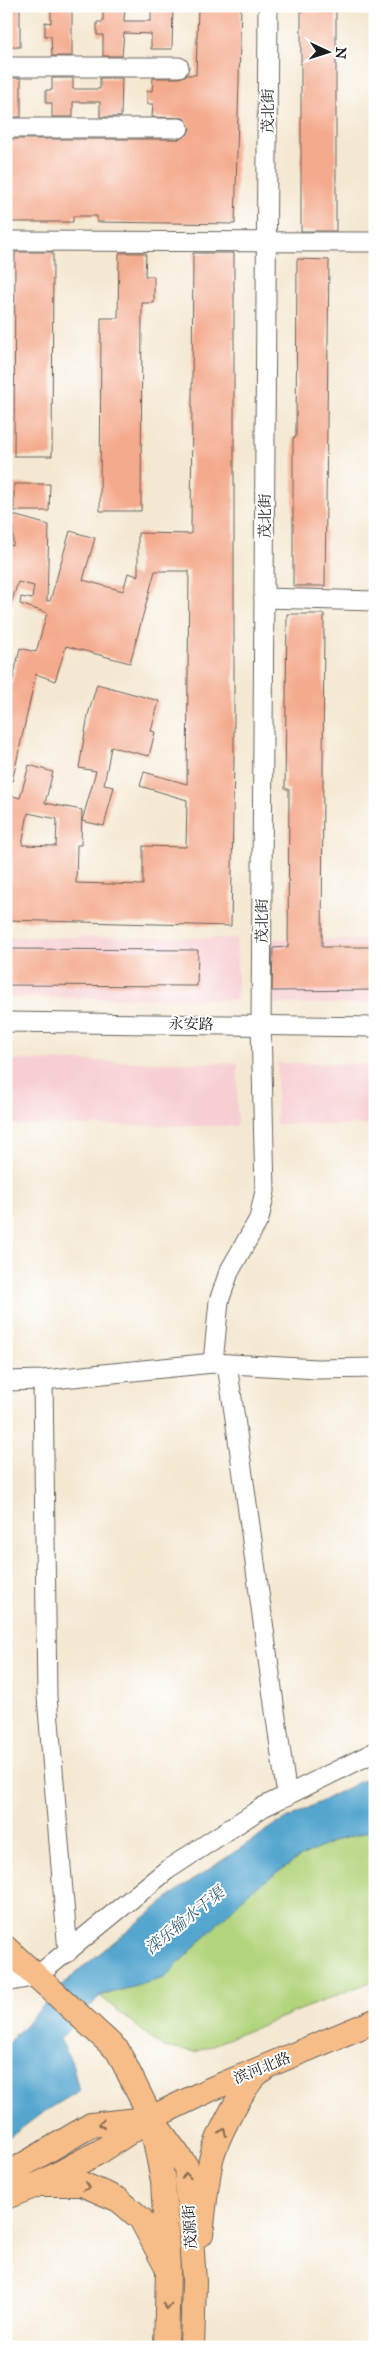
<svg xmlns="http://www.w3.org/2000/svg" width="381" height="2353" font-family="'IM FELL Great Primer','Noto Serif SC',serif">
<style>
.built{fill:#f7cfd3}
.green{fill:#b2d47c;stroke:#67784c}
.water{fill:#54a6cf;stroke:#386176}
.building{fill:#f4aa8d;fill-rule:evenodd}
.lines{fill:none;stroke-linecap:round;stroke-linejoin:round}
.minor-casing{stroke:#68635c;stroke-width:21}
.major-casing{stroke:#68635c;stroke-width:26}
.minor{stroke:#fff;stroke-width:19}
.major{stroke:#f7bd88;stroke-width:24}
.oneway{stroke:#8a6c52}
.labels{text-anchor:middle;stroke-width:4;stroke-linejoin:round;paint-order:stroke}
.street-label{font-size:15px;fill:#1c1c1c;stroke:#fff}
.water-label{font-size:16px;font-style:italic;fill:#386176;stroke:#fff}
</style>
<rect width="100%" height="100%" fill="#fff"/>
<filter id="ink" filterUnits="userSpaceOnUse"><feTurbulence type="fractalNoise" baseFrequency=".02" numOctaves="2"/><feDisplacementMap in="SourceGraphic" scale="10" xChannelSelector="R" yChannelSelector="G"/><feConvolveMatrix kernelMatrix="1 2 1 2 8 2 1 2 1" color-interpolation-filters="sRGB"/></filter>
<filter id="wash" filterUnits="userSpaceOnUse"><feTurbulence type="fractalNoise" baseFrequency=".0096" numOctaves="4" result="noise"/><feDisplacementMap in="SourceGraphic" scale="20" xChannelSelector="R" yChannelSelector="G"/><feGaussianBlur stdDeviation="1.12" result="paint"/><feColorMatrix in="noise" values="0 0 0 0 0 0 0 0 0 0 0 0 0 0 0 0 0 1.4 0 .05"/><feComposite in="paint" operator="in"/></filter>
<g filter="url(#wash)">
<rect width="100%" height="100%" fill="#f4e8d2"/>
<g class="built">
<polygon points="6,937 237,938 237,1000 6,997"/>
<polygon points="267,939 375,940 375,1004 266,1004"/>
<polygon points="6,1060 238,1063 237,1126 6,1125"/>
<polygon points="277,1063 375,1064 375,1125 276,1124"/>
</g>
<polygon class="green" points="375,1830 375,1980 195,2052 162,2047 100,1996 164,1978 248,1892 297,1859 334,1841"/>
<polygon class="water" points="375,1774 375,1830 334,1841 297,1859 249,1892 164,1978 100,1996 60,2039 72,2063 79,2091 42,2113 6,2140 6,2045 74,1974 181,1888 275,1825"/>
<g id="blocks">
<g class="building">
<rect x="6" y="6" width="14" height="41"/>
<polygon points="51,6 72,6 72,56 52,56 51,36 45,36 45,22 51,23"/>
<polygon points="103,6 125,6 124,21 151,21 151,6 173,6 172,49 151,49 151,34 124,33 122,56 103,56 103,35 97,35 97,22 103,22"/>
<polygon points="198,6 241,6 235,224 97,222 97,216 73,216 73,222 6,222 6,139 179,139 188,134 190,128 184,118 152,117 153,104 147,104 147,91 152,91 153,78 179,78 187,75 196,75"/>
<rect x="301" y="6" width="35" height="225"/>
<rect x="6" y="78" width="15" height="39"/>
<polygon points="52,78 73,78 73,89 100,89 100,78 122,78 121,117 100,117 100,102 73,102 73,117 52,117 52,103 46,103 46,90 52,90"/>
<polygon points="15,252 53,252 52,456 14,456"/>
<polygon points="119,253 146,253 145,276 154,276 154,303 142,303 141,511 100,511 101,318 118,318"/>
<path d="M193,253H234V757L231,926L6,920V819L13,796L20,798L29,765L53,772L45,803L82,810L81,845H77L76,883L143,885V846L186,847L187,800L140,786L144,772L187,784L189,571H155L130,663L66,646L55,681L36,674L12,782H6V711L20,648L36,652L47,613L20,604L21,597L32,599L34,586L18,582L9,610L6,609V551L8,544L13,546V515L49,525L47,601H50L70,531L95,538L83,580L123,591L128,573L138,576V533L191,534ZM28,813L57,819L56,846L22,845Z"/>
<polygon points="297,259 329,260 325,586 293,586 293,438 296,437"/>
<polygon points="14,484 50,484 49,511 14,511"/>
<polygon points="287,614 324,614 322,947 375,947 375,990 272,991 273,948 288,947 289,789 285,789"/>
<polygon points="97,684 159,701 151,731 155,732 149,756 111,747 104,785 114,787 104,826 82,821 96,771 79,768 88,715"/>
<polygon points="6,949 198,950 197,986 6,985"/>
</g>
</g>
</g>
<g filter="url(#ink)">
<use href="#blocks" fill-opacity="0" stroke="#68635c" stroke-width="1"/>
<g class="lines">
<g class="minor-casing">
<g id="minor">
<polyline points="6,67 179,67"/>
<polyline points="6,128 179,128"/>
<polyline points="6,241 375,242"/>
<polyline points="264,598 375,601"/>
<polyline points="6,1022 375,1027"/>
<polyline points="213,1363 219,1301 229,1272 259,1219 265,1191 261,1025 268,6"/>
<path d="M227,1365C249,1508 266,1652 287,1796"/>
<polyline points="43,1380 47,1697 68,1952"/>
<polyline points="6,1381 43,1380 213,1363 317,1369 375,1368"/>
<polyline points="6,1982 37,1976 167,1870 263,1807 375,1752"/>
</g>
</g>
<g class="major-casing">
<g id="major">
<polyline points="6,1948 118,2051 151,2118 186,2166 194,2282 192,2347"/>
<polyline points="152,2125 163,2181 168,2271 166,2347"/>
<polyline points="6,2175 91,2125 147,2119"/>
<polyline points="43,2184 82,2184 119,2200 141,2219 165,2264"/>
<polyline points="6,2197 39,2184 101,2151 151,2118 209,2090 375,2021"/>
<path d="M201,2234C204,2209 206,2184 211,2160C216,2139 244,2082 262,2070"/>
</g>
</g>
<use href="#minor" class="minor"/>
<use href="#major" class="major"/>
</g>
<defs><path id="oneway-chevron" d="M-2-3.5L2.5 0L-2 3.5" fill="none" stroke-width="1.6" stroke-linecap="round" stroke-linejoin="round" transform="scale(1.25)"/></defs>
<g class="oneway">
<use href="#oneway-chevron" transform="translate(102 2124) rotate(173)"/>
<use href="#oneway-chevron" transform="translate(223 2132) rotate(-66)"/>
<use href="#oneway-chevron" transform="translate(186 2176) rotate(-94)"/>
<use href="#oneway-chevron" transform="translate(87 2187) rotate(19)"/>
<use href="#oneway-chevron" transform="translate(167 2306) rotate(92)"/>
</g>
</g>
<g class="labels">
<g class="street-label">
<text transform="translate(268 111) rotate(-90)" y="5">茂北街</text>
<text transform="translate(265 516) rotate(-90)" y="5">茂北街</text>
<text transform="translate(262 921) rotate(-90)" y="5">茂北街</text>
<text transform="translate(191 1024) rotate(1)" y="5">永安路</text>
<text transform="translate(262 2068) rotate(-22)" y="5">滨河北路</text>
<text transform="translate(190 2227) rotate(-94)" y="5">茂源街</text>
</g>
<g class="water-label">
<text transform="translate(184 1920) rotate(-39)" y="6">滦乐输水干渠</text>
</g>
</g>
<rect width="381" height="2353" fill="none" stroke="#fff" stroke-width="25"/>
<g transform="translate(328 52) rotate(94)" stroke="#ffffff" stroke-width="4" paint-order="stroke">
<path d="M0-4L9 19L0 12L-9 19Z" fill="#1c1c1c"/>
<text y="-8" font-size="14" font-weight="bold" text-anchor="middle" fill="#1c1c1c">N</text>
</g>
</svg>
